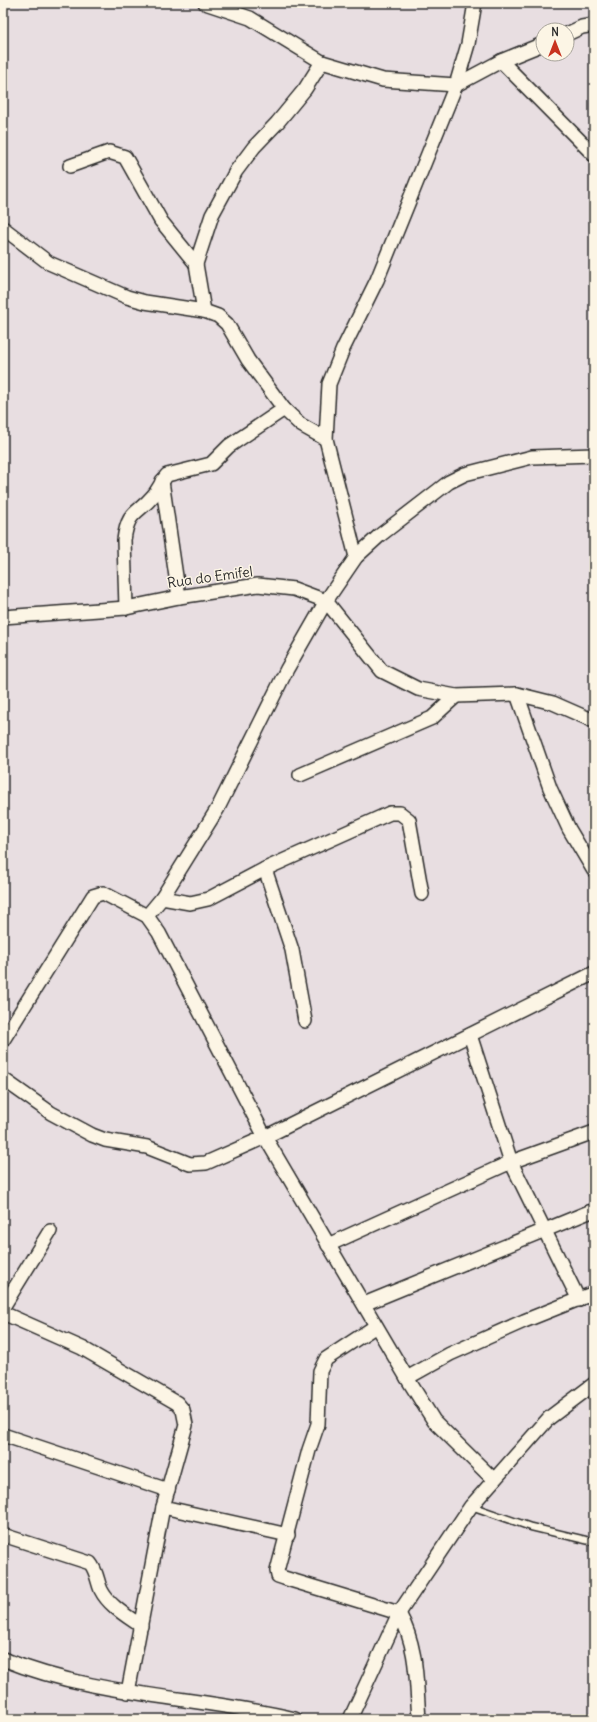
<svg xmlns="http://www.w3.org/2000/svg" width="597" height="1722" font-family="Delius,sans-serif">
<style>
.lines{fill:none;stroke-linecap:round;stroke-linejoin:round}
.service-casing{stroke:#2b2b2b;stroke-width:9}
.minor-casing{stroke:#2b2b2b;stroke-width:16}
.service{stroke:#fcf5e5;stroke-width:6}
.minor{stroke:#fcf5e5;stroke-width:13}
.labels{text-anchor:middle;stroke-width:3;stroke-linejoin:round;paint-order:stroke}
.street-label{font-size:14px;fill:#2b2b2b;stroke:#fcf5e5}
</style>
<rect width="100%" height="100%" fill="#e8dee1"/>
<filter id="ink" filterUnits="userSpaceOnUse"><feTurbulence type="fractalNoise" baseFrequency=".025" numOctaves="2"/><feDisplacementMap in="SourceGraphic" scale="8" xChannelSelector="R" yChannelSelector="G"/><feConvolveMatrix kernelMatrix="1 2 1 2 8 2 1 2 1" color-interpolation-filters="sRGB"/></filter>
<g filter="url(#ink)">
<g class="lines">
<g class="service-casing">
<polyline id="service" points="471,1506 531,1527 594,1542"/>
</g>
<g class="minor-casing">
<g id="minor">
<polyline points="205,3 250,18 322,62 383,80 456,85 501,61 543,44"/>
<polyline points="567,34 582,27 594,25"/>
<polyline points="501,61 594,155"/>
<polyline points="70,166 109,152 125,157 161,221 196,264"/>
<polyline points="3,228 49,263 127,297 145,302 204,311 218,316 227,324 248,360 284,409 301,425 326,439"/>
<polyline points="204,311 196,264 212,215 236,171 254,147 277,123 305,89 322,62"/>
<polyline points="162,481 179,597"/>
<polyline points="356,557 326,439 329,384 343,349 377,280 456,85 468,44 475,3"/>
<path d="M126,608L124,540C128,510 137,515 153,496C158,490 162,481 167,475L211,464L229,446L284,409"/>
<polyline points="3,617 126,608 179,597 258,585 294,589 326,601 382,671 418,689 456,696 517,694 553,703 594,721"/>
<polyline points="517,694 550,788 569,829 594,871"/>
<polyline points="300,775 432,718 456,696"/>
<polyline points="265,869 292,950 305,1021"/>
<polyline points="162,898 190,903 208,899 265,869 390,813 400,813 409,820 422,894"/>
<polyline points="147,916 162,898 218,808 287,669 326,601 356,557 379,536 449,482 465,474 532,457 594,455"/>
<polyline points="470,1035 511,1162 579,1300"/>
<polyline points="3,1040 93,896 103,893 147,916 159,933 265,1137 407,1378 434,1421 493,1479"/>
<polyline points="3,1079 51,1113 92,1135 105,1140 147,1147 190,1164 206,1163 265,1137 594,973"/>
<polyline points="328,1245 511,1162 594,1132"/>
<polyline points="364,1304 594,1210"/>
<polyline points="3,1307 50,1231"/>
<polyline points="3,1313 82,1348 177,1403 183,1410 186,1425 163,1507 128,1692"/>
<path d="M376,1326L326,1359L320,1371L318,1424L309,1450L277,1571L278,1576L284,1578L399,1613C418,1648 416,1681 419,1719"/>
<polyline points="407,1378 450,1354 524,1321 594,1293"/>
<polyline points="3,1435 168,1490"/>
<polyline points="163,1507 288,1535"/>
<path d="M3,1535L90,1563C97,1571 97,1581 101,1590C109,1606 127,1616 141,1626"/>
<path d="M3,1659C96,1697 198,1696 295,1719"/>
<polyline points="350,1719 399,1613 471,1506 549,1418 594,1384"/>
</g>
</g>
<use href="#service" class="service"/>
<use href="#minor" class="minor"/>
</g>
</g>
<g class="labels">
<g class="street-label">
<text transform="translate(210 577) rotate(-8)" y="5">Rua do Emifel</text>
</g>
</g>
<rect width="597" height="1722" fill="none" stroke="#fcf5e5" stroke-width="16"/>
<rect x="8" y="8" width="581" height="1706" fill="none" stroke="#2b2b2b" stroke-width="1.5" filter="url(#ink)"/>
<g transform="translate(555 42)"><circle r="19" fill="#fcf5e5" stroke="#a8a49b"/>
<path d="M0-3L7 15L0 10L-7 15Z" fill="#c8321e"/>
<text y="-6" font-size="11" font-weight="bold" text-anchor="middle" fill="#2b2b2b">N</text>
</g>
</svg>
